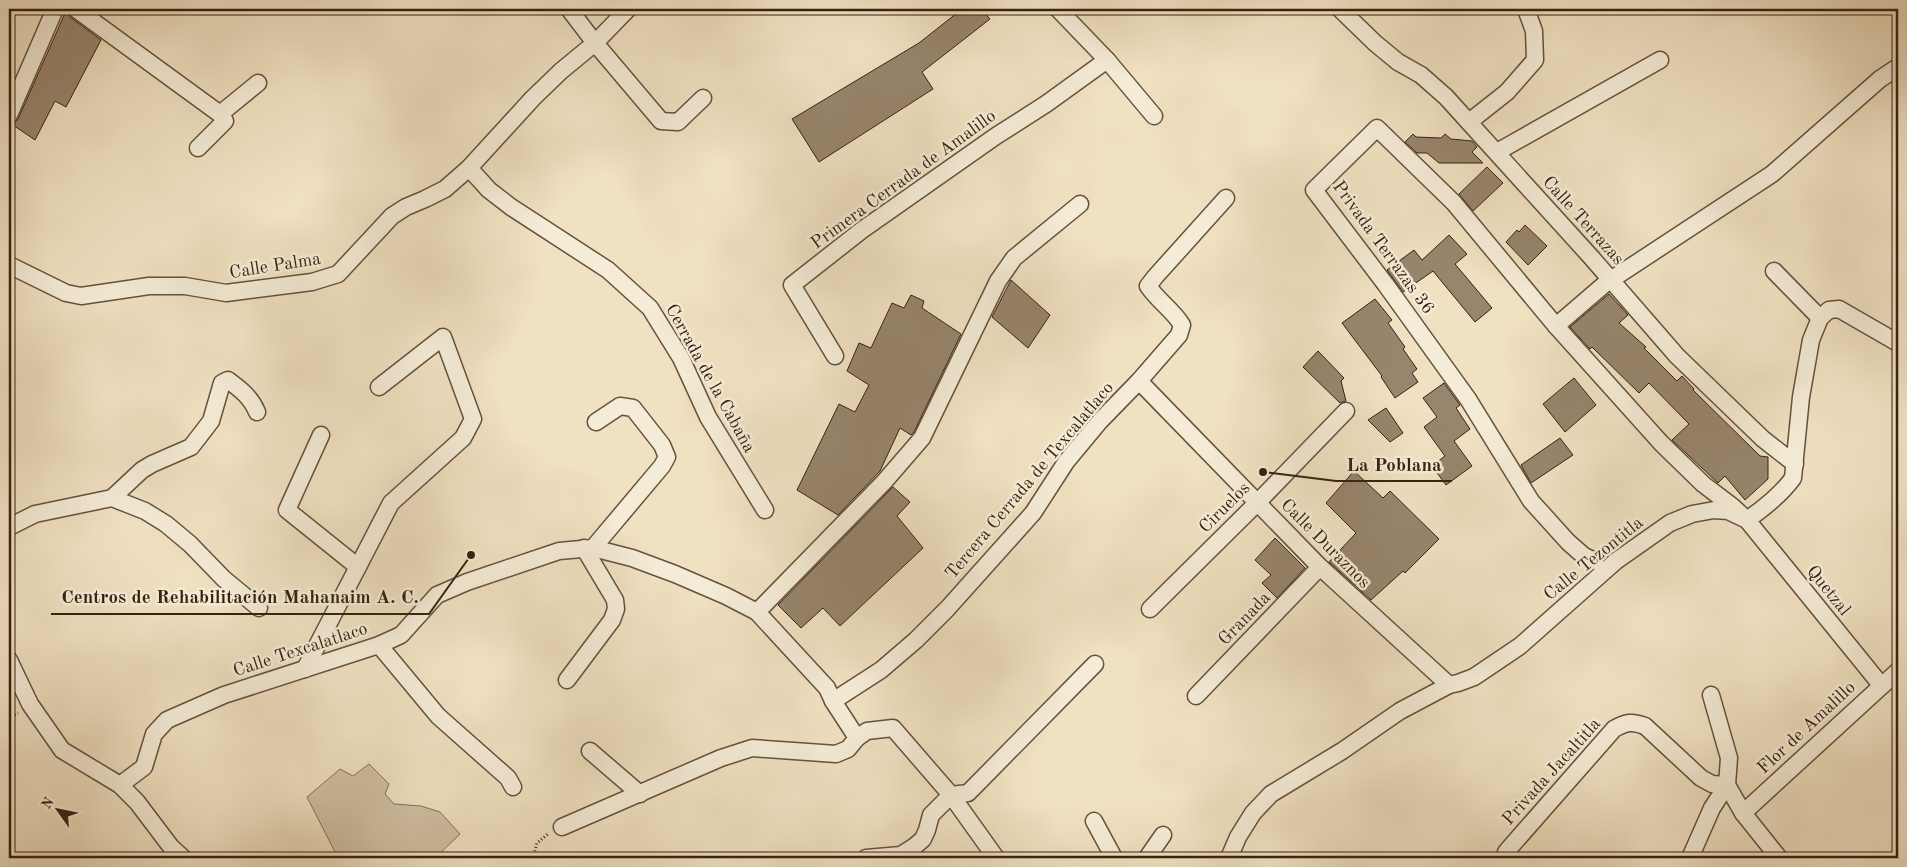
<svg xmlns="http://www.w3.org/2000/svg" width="1907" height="867" font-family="'Old Standard TT',serif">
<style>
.green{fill:#d0c1a4;stroke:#83725a}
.building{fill:#97856d;stroke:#362210}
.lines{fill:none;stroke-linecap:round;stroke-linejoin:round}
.minor-casing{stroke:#64523c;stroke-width:19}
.path{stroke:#362210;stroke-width:3;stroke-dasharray:1 2.5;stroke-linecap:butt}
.minor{stroke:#f5ecd7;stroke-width:16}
.labels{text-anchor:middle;stroke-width:5;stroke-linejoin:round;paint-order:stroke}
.street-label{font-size:18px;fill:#362210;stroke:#f5ecd7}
.leader{fill:none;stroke:#362210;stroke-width:2}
.callout-dot{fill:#362210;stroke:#f5ecd7;stroke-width:2}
.callout-label{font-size:19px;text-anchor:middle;font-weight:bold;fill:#362210;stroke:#f5ecd7;stroke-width:5;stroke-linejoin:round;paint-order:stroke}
</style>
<rect width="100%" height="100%" fill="#f0e1c2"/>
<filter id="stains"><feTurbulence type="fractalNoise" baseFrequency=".004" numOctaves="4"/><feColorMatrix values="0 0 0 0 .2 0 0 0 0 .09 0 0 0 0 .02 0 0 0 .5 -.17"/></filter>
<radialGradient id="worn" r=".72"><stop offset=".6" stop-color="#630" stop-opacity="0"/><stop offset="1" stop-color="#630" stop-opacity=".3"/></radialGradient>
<polygon class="green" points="369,764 389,784 385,794 394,804 421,806 440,812 460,834 435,858 338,858 307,797 340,769 353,776"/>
<g class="building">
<polygon points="962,9 981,9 990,19 922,72 933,89 819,162 792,119 919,43"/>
<polygon points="66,11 70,17 101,40 66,107 55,101 35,140 13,125 18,119"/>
<polygon points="1413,134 1416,137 1441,138 1445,134 1451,139 1472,141 1477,147 1472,152 1483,163 1439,163 1427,153 1417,153 1405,142"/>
<polygon points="1487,167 1503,183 1473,211 1459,194"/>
<polygon points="1525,225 1547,246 1528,265 1506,242 1517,230 1519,232"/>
<polygon points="1449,235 1467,254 1455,264 1492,308 1475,322 1433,271 1403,292 1387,270 1414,250 1422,260"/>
<polygon points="1011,280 1050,315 1028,348 992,317"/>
<polygon points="1609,294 1628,315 1619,323 1646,347 1644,348 1677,381 1682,376 1694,389 1693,390 1760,456 1768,457 1768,479 1745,500 1725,476 1718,483 1672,440 1689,424 1649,383 1639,393 1592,347 1590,349 1570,327"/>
<polygon points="911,295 924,301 922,308 961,334 914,432 911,435 900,428 880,471 838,515 797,490 839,404 855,412 869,385 847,371 859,343 871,348 892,303 904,308"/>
<polygon points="1375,299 1392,320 1388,323 1405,347 1403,349 1417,369 1412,373 1418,382 1395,398 1381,377 1382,376 1342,323"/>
<polygon points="1318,351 1344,378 1341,381 1346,401 1340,403 1303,367"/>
<polygon points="1574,378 1596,405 1565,432 1543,404"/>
<polygon points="1444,383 1460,405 1456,408 1470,429 1454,441 1472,466 1446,485 1432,466 1445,456 1424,427 1437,417 1423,398"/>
<polygon points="1386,408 1403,433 1390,442 1368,420"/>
<polygon points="1560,438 1573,455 1531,483 1521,465"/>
<polygon points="1354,471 1383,498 1390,491 1439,539 1405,573 1403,571 1371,600 1329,562 1356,533 1326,503"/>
<polygon points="893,487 910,502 897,516 923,548 840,626 823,608 801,628 778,605"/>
<polygon points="1275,538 1305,568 1277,598 1262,583 1271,575 1255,560"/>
</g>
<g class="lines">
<g class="minor-casing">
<g id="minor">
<polyline points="76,9 220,114 225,121 198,148"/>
<polyline points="569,9 595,43 661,121 678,122 703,98"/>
<polyline points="1058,9 1107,60 1154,116"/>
<polyline points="1340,9 1375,43 1398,62 1421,75 1446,97 1591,257 1677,356 1763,439 1795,464"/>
<polyline points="220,114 258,83"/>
<polyline points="9,115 55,9"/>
<polyline points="1469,122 1507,92 1535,60 1534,31 1526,9"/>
<polyline points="1497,152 1660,60"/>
<polyline points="469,168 489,190 511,207 608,270 650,308 681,358 708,417 765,510"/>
<polyline points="9,265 66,293 81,296 149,286 185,286 226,293 312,282 338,274 392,216 406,207 425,199 445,189 469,168 533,98 561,71 595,43 628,9"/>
<polyline points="1774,271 1820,318"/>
<polyline points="1556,326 1606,283 1772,174 1880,79 1898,67"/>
<polyline points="835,356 792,285 862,230 996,136 1046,104 1107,60"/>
<polyline points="1139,381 1320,567 1449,685"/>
<polyline points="321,435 287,510 358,567"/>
<polyline points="112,498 145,511 166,524 190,544 224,579 259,608"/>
<path d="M9,527L35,514L112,498L142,470L152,464L191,447L211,421L222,383L228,380C240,389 251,397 257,412"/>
<polyline points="593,548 662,466 667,457 662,445 633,408 620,406 596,422"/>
<polyline points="1595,561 1584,556 1568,542 1531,501 1468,399 1386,285 1314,190 1377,128 1454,203 1556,326 1661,443 1703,484 1732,506 1747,520 1881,685"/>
<polyline points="1150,609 1257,503 1346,411"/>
<polyline points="757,612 884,482 922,438 998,281 1014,258 1080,204"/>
<polyline points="379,645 438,716 508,778 513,787"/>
<polyline points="9,660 30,704 62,750 120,785 137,802 171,847 183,858"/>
<polyline points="305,669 391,503 463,438 473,419 443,337 379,387"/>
<polyline points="567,680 612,620 616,609 615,600 584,548"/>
<polyline points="1196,696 1320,567"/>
<path d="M833,701L881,670L916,640L947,609L1033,513L1066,462L1100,421L1139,381L1179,335L1182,325C1173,310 1158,301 1148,286L1155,277L1226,198"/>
<polyline points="590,751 640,794"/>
<polyline points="120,785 144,767 154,734 167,720 224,695 379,645 401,635 437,595 467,582 559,551 593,548 632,558 675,574 726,596 757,612 827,688 833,701 857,738 867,731 893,728 951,795 996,858"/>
<polyline points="1727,785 1743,813 1779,858"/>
<polyline points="1743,813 1898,671"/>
<polyline points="1094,821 1114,858"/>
<polyline points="562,827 721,758 752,748 836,754 848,749 857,738"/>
<path d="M1506,852L1614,729C1626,722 1632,721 1645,726L1701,778L1712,784L1727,785"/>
<polyline points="866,858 901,855 915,846 923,839 927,830 931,815 951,795 968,793 1095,664"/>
<polyline points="1147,858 1163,835"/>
<path d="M1229,858L1238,837L1253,813L1271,794L1342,751L1400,711L1449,685L1458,683L1474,677L1520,646L1616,561L1670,523L1692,514L1714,510L1728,511L1747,520C1764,508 1781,495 1793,478L1801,397L1811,340L1820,318L1829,310L1839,309L1898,343"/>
<polyline points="1690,858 1712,808 1727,785 1729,758 1711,695"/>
</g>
</g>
<g class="path">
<polyline points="9,719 18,713"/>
<polyline points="533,858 537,843 548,834"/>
</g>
<use href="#minor" class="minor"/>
</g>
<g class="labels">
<g class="street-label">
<text transform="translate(903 179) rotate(-36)" y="6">Primera Cerrada de Amalillo</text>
<text transform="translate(1584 220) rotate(48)" y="6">Calle Terrazas</text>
<text transform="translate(1384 247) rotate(54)" y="6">Privada Terrazas 36</text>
<text transform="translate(275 265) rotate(-9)" y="6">Calle Palma</text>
<text transform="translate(711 378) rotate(61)" y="6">Cerrada de la Cabaña</text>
<text transform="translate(1029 480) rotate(-50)" y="6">Tercera Cerrada de Texcalatlaco</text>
<text transform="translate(1224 507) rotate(-45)" y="6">Ciruelos</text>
<text transform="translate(1326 543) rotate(45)" y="6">Calle Duraznos</text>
<text transform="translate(1593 558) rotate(-39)" y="6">Calle Tezontitla</text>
<text transform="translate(1829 590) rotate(51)" y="6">Quetzal</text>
<text transform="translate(1244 618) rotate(-46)" y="6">Granada</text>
<text transform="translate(300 649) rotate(-18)" y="6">Calle Texcalatlaco</text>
<text transform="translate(1806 727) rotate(-43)" y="6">Flor de Amalillo</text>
<text transform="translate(1551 771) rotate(-48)" y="6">Privada Jacaltitla</text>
</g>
</g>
<path class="leader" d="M1263 472L1336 481H1452M471 555L429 614H51"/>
<g class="callout-dot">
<circle cx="1263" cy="472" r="5"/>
<circle cx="471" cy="555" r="5"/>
</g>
<g class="callout-label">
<text x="1394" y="471">La Poblana</text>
<text x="240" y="603">Centros de Rehabilitación Mahanaim A. C.</text>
</g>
<rect width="1907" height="867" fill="none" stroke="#f0e1c2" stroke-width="30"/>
<rect x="10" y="10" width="1887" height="847" fill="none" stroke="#362210" stroke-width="2.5"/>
<rect x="15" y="15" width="1877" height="837" fill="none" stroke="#362210"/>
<g transform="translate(58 810) rotate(303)" stroke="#f5ecd7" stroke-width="4" paint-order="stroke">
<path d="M0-4L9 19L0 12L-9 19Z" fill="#362210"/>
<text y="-8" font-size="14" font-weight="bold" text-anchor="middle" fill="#362210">N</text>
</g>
<rect width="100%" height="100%" filter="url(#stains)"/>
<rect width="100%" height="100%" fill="url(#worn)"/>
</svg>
